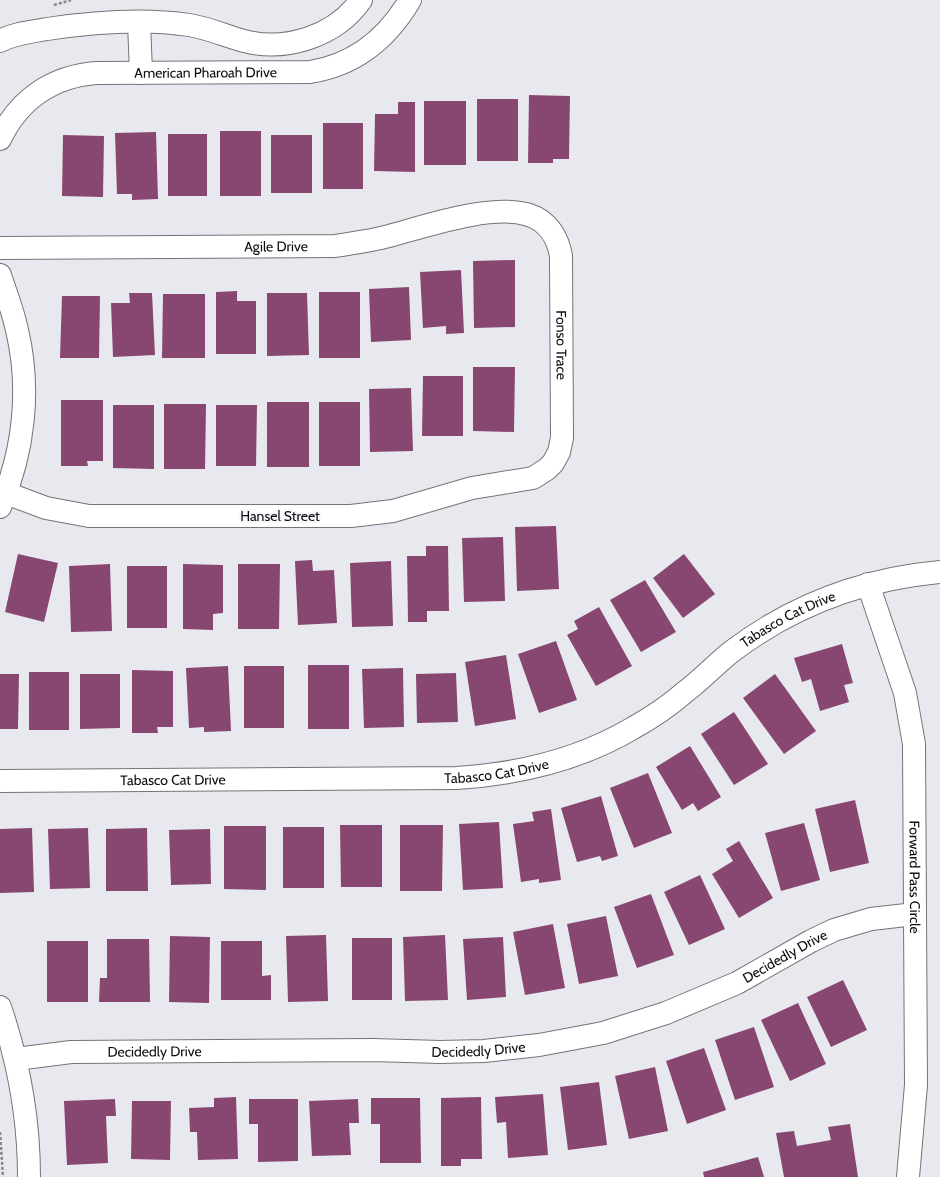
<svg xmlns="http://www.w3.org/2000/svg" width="940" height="1177" font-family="Cabin,sans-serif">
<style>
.building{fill:#884770}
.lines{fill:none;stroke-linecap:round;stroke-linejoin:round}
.minor-casing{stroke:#737478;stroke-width:24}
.path{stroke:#86878b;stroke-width:2.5;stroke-dasharray:3 2;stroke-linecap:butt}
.minor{stroke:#fff;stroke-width:22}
.labels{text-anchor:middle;stroke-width:4;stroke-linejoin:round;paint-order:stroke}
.street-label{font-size:14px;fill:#0c0d0e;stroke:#f5f7fc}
</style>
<rect width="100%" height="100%" fill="#e8e9ee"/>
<g class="building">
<polygon points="529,95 570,96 569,159 553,159 553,163 528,163"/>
<rect x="477" y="99" width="41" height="62"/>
<rect x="424" y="101" width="42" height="64"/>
<polygon points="398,102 415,102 415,172 374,171 375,114 398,114"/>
<rect x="323" y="123" width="40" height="66"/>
<rect x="220" y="131" width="41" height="65"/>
<polygon points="156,132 158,199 132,200 132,194 117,194 115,133"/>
<rect x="168" y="134" width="39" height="62"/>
<polygon points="63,135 104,136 103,197 62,196"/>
<rect x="271" y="135" width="41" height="58"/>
<polygon points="515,260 515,327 474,328 473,261"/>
<polygon points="461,270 464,333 446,334 446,326 423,328 420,272"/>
<polygon points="409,287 411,340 371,342 369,289"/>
<polygon points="237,291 237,301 256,301 256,354 216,354 216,292"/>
<rect x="319" y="292" width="41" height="66"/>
<polygon points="129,293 152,293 155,355 113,357 111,303 130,303"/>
<polygon points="267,293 307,293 309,355 267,356"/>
<polygon points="163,294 205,294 205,358 162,358"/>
<polygon points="62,296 100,296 99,358 60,358"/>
<polygon points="473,367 515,367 514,432 473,431"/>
<polygon points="423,376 463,376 463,436 422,436"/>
<polygon points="411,388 413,451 370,452 369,389"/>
<polygon points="61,400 103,400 103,461 87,461 88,466 61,466"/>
<rect x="267" y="402" width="42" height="65"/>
<rect x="319" y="402" width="41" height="64"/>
<polygon points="164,404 206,404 205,469 164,469"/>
<polygon points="113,405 154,405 154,469 113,468"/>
<polygon points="216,405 257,405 256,466 216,466"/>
<polygon points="556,526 559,589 517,591 515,527"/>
<polygon points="503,537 505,601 464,602 462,538"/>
<polygon points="426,546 448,546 449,611 427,611 427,622 408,622 407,556 426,556"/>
<polygon points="18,554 58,563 44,622 5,612"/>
<polygon points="684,554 715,594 683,618 653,578"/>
<polygon points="312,560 313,571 334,570 337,623 298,625 295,561"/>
<polygon points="391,561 393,626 352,627 350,563"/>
<polygon points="110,564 112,631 71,632 69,566"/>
<polygon points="183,564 223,565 223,613 213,614 213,630 183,629"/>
<polygon points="238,564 280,564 279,629 238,629"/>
<rect x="127" y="566" width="40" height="62"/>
<polygon points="645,580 676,632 641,652 610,600"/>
<polygon points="599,607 632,666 596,686 567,635 578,629 574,621"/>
<polygon points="556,641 577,700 539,713 518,654"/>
<polygon points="842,644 853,683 844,685 849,702 820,711 811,679 802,682 794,658"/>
<polygon points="506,655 516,719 475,726 465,662"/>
<rect x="308" y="665" width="41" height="64"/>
<polygon points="228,666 231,731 204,732 204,727 189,728 186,668"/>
<rect x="244" y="666" width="40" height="62"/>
<polygon points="403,668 404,727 364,728 362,669"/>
<polygon points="132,670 173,671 173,727 157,727 158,733 132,733"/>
<rect x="29" y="672" width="40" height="58"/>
<polygon points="456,673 458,722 417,723 416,674"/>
<polygon points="0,674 19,674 18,729 0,729"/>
<polygon points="80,674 120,674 120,728 80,729"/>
<polygon points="775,674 816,731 784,754 743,698"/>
<polygon points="734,712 768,764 734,785 701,734"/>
<polygon points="690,746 721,797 698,811 693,803 682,810 656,767"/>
<polygon points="648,773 672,833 634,848 610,788"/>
<polygon points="601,796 618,856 602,861 600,856 577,862 561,808"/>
<polygon points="855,800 869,863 830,872 815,809"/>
<polygon points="551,809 561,880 539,883 539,879 521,882 513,824 534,821 532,812"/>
<polygon points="499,822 503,888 463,890 459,824"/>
<polygon points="804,823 820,880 781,891 765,833"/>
<polygon points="340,825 382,825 382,887 341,887"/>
<polygon points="400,825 443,825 442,891 400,891"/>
<polygon points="224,826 266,826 266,890 224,889"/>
<rect x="283" y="827" width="41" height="61"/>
<polygon points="32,828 34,892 0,893 0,829"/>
<polygon points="88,828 90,888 50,889 48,829"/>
<polygon points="147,828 148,891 106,891 106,829"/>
<polygon points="210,829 211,884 171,885 169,830"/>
<polygon points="739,841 773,898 739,918 712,874 733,861 726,849"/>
<polygon points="700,875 725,929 689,945 664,892"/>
<polygon points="651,894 674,955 637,968 614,907"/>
<polygon points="606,916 618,976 579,984 567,924"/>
<polygon points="553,924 565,988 525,995 513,932"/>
<polygon points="326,935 328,1001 288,1002 286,936"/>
<polygon points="445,935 448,1000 405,1001 403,937"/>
<polygon points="170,936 210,937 209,1003 169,1002"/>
<polygon points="503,937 506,997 467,1000 463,939"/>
<rect x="352" y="938" width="40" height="62"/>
<polygon points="107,939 149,939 150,1002 99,1002 100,978 107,978"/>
<rect x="47" y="941" width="41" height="61"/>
<polygon points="221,941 262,941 262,976 271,975 271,1000 221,1000"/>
<polygon points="843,980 867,1030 831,1047 807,997"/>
<polygon points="798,1003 826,1064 790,1081 761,1020"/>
<polygon points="754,1027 774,1087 735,1100 715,1040"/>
<polygon points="704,1048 726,1110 687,1124 666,1061"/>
<polygon points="655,1067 668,1131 629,1139 615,1076"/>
<polygon points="599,1082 607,1145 568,1150 560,1087"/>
<polygon points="543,1094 548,1155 508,1158 506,1122 497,1123 495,1097"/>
<polygon points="236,1097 238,1159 198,1160 197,1132 190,1132 189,1108 214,1107 214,1098"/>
<polygon points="481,1097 482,1159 461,1159 461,1166 441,1166 441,1098"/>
<polygon points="371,1098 420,1098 421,1163 380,1163 380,1124 371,1124"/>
<polygon points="115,1099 116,1116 106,1116 108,1163 67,1165 64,1101"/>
<polygon points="249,1099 298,1099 298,1161 258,1162 258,1124 249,1124"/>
<polygon points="358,1099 359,1123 349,1123 351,1155 312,1156 309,1101"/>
<polygon points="132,1101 171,1101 170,1160 131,1159"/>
<polygon points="850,1124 858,1177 784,1177 776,1133 794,1131 797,1146 831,1140 828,1127"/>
<polygon points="758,1157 764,1177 704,1177 703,1172"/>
</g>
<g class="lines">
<g class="minor-casing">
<g id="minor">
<polyline points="139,22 141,73"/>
<path d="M0,41C15,33 31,32 47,29C94,22 142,18 189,25C208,28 226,36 244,41C286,52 336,36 361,0"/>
<path id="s1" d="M0,139C19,99 53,76 97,73L310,72C355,65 387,39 410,0"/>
<path id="s2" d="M0,248L335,246C353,243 371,241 389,236C426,226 493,203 529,215C548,221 558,238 561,256L562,438L559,452L553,463L547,469L533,478L472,488L393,511L351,516H89L46,508L6,493"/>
<path d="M0,275C6,294 13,311 17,330C31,389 24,452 0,507"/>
<path id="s3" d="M868,584L905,693L914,744L916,1085L908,1177"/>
<path id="s4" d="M0,781L457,778C519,774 579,760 633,728C651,718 669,706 685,692C701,680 715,665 731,652C793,605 863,579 940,572"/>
<path d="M0,1007C19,1063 29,1119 29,1177"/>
<path id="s5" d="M16,1059L71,1052L373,1050L440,1052L484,1051L539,1045L603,1033L666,1013L737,983L811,941L834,930L871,919L915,914"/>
</g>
</g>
<g class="path">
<polyline points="54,5 71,0"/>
<polyline points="0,1132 3,1177"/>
</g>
<use href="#minor" class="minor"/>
</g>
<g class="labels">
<g class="street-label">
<text dy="5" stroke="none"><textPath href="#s1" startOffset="232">American Pharoah Drive</textPath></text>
<text dy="5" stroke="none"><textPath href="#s2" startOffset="276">Agile Drive</textPath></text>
<text dy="5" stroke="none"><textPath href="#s2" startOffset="677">Fonso Trace</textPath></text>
<text x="280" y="521">Hansel Street</text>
<text dy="5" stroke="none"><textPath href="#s4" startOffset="832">Tabasco Cat Drive</textPath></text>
<text dy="5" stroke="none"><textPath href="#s4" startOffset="497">Tabasco Cat Drive</textPath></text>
<text dy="5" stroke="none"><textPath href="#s4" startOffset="173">Tabasco Cat Drive</textPath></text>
<text dy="5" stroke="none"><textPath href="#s3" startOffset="300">Forward Pass Circle</textPath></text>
<text dy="5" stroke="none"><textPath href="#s5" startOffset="787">Decidedly Drive</textPath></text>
<text dy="5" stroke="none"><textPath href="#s5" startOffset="463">Decidedly Drive</textPath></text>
<text dy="5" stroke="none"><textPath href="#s5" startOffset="139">Decidedly Drive</textPath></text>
</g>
</g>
</svg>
